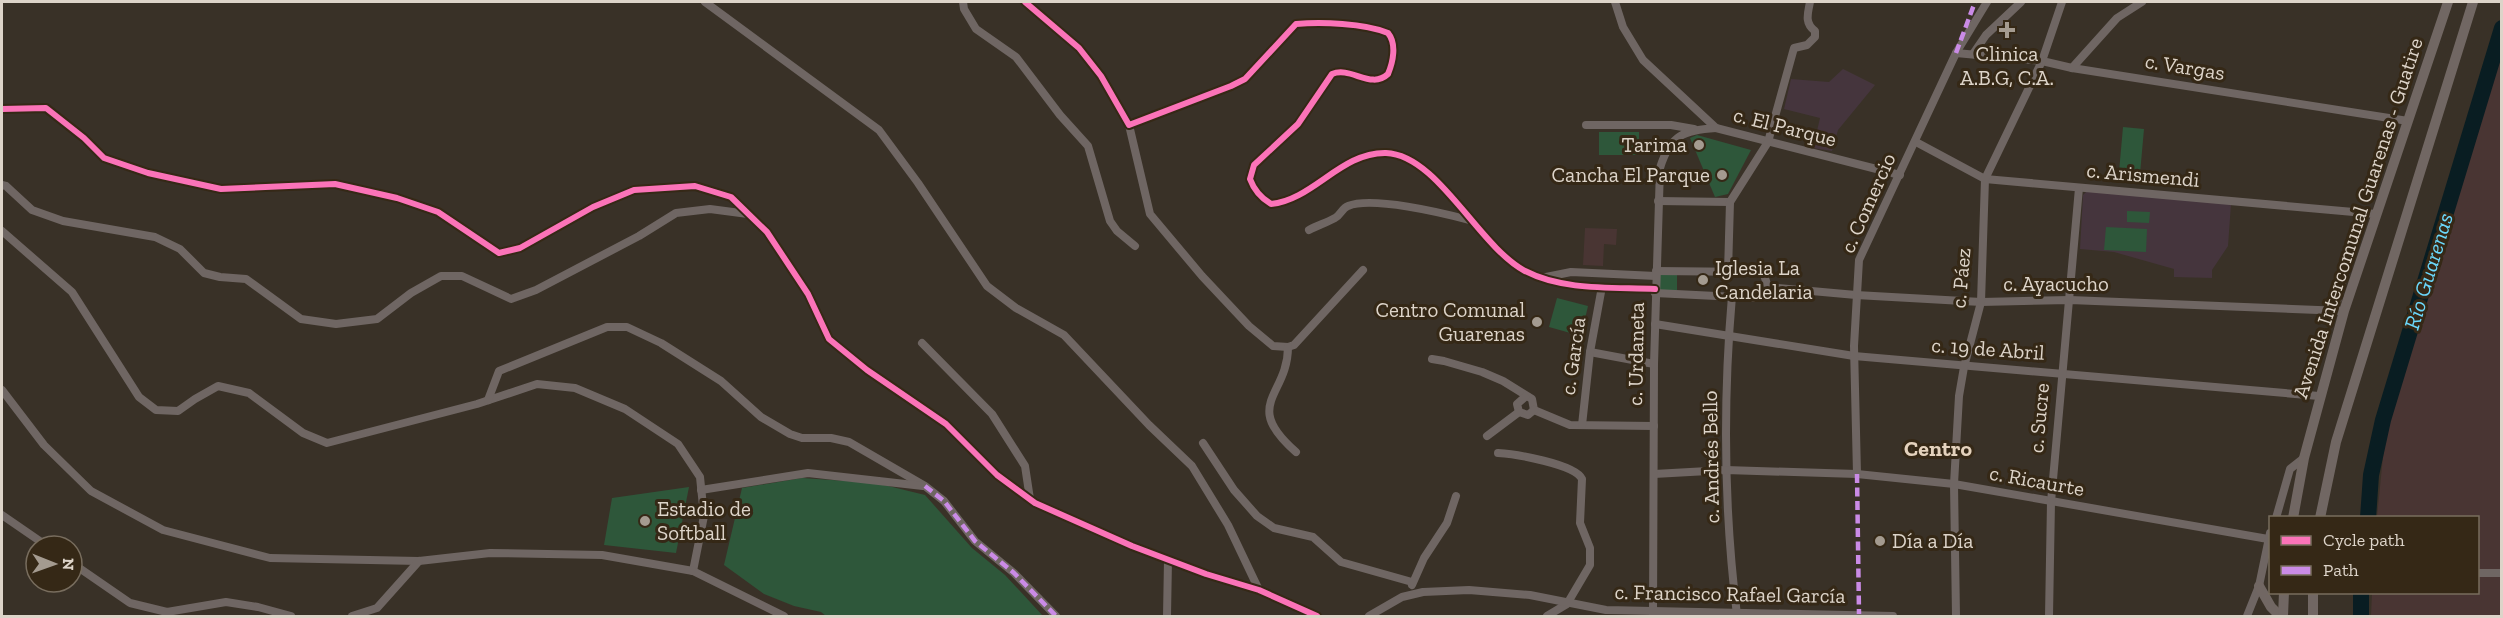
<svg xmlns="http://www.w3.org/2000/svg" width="2503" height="618" font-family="'Zilla Slab',serif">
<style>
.industrial{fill:#493533}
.education{fill:#45353d}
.green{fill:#2e573a}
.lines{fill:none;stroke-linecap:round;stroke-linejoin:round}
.river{stroke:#091d22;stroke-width:16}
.street{stroke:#6f6663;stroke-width:8}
.secondary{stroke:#716763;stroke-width:10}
.quiet{stroke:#ca8be6;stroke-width:4.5;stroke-dasharray:9 4.5;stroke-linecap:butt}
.cycleway-casing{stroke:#352816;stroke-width:10}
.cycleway{stroke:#fb73b8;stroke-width:6}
.poi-dot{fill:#a49b90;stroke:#352816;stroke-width:2}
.labels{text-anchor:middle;stroke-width:6;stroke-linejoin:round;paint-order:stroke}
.poi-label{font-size:21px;fill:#ddd4c9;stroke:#352816;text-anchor:end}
.street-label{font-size:21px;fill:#ddd4c9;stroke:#352816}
.water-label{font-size:22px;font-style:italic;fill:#6bd8fb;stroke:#352816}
.neighbourhood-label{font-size:22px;font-weight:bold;fill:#e4d2bd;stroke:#352816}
</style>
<rect width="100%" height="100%" fill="#393127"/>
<g class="industrial">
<polygon points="2501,40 2501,616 2371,616 2372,593 2478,592 2478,518 2377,517 2388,407"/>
<polygon points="1585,228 1617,229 1616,245 1604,244 1603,266 1583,265"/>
</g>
<g class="education">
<polygon points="1843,69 1875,85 1838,130 1832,151 1813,148 1820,118 1784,109 1791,79 1829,82"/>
<polygon points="2087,191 2231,204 2228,246 2212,270 2212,278 2174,277 2174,269 2114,252 2080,249 2083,195"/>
</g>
<g class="green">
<polygon points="2123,127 2144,129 2140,174 2119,172"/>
<rect x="1599" y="132" width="40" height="23"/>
<polygon points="1697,135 1751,150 1728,194 1715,197 1690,138"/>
<polygon points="2127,211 2150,212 2149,223 2127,222"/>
<polygon points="2106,227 2147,229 2146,252 2104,250"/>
<polygon points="1659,274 1677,275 1677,290 1659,290"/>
<polygon points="1557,298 1588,306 1581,336 1549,327"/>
<polygon points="802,478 876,483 925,495 972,548 1005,575 1043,616 826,616 821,612 794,606 764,594 724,565 742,488"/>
<polygon points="689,487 676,553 604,545 612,498"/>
</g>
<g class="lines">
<g class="river">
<polyline points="2368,518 2371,475 2383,420 2502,28"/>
<polyline points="2361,616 2361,592"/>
</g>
<g class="street">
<polyline points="705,2 879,130 918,183 987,286 1016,308 1064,335 1149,425 1192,466 1228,525 1259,590"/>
<polyline points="963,2 964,9 976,29 1016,57 1060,115 1088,146 1110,221 1117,231 1135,246"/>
<path d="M1025,2L1079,48L1101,76L1129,125L1231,86L1245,79L1296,24C1321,22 1364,23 1388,33C1397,44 1393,62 1388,74C1371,90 1351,66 1332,74L1298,124L1254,165L1250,179C1254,190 1261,198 1271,204C1313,200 1341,152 1386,153C1438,155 1478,246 1525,271C1563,291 1614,287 1655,289"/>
<polyline points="1615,2 1623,27 1643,60 1716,128 1900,175"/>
<polyline points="1956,53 2042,61 2072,68 2408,121"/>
<polyline points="1973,54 1986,35 2021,2"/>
<polyline points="2072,68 2117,18 2142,2"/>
<polyline points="2,109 46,108 84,138 104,158 148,173 221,189 335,184 397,198 438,212 499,253 520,248 593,207 634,190 695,186 731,197 767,232 808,294 829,339 867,370 946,424 997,475 1035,503 1132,546 1206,574 1259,590 1317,616"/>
<polyline points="1129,125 1150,214 1202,276 1249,326 1273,346 1288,347 1294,345 1363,270"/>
<polyline points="1586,125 1671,125 1694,129"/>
<polyline points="1916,142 1985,179 2376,214"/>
<polyline points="2,185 6,186 32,210 63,221 155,237 180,249 204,273 220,277 246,279 301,319 336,324 377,319 411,293 441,276 462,276 511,299 536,290 639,236 676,213 710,209 748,214"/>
<polyline points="1658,201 1730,202"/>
<path d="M1309,230C1318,225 1326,223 1335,218C1341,215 1342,208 1348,206C1372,196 1443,213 1469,220"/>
<polyline points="2,231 72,292 139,397 156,410 178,411 195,399 218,386 249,393 303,433 327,443 477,404 537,384 575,388 625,409 678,444 700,477 704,516 693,571"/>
<path d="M1728,272L1730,202L1768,142L1794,48L1807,45L1815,37V31C1804,23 1808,13 1810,2"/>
<polyline points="1546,277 1571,272 1656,276"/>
<polyline points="1768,287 1856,295 1981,302 2070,300 2344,311"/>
<polyline points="1655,293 1757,298 1766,294 1768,287 1764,275 1756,272 1656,271"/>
<path d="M1732,296C1723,401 1724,510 1737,615"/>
<polyline points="2335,310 2347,261"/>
<polyline points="1655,324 1854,356 2319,396"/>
<polyline points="922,343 992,414 1025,466 1030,499"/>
<path d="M1288,347C1288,396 1241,404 1296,452"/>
<polyline points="1590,352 1654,364"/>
<polyline points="1432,359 1444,361 1482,372 1503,381 1532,399 1534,410"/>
<polyline points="2,390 44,445 91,491 163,530 270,558 419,561 490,553 602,555 693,571 784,616"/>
<polyline points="488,400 499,371 607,327 627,327 661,343 721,381 761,417 790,434 802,438 831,438 849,442 925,486 944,501 975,541 1014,573 1056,616"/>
<polyline points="1534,410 1570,425 1654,426"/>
<polyline points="1519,412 1517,404 1525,397"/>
<polyline points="1519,412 1528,415 1534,410"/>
<polyline points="1582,425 1590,352 1601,292"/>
<polyline points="1487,436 1519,412"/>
<polyline points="1203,443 1234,490 1257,516 1274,528 1313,537 1341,562 1412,582"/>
<path d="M1498,453C1515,454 1575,464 1582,479L1580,523L1590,548V565L1567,604L1547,616"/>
<polyline points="1654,474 1726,470 1857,474 1954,484 2268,539"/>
<polyline points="1857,474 1854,346 1859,260 1956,53 1987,2"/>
<polyline points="701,490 808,473 923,486"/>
<polyline points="2,515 47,546"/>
<polyline points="2276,518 2290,469 2304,458"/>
<polyline points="72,563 130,603 167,612 226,602 258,607 291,616"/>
<polyline points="2478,573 2502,573"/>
<polyline points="1412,585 1424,558 1447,523 1456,496"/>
<path d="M1653,615L1654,364L1660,168C1670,135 1684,130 1716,128"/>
<polyline points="352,616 377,608 419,561"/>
<polyline points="1167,616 1168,560"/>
<polyline points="1369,616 1402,597 1423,592 1469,590 1530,595 1606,610 1893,616"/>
<polyline points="1956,616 1954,484 1959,396 1964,367 1981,302 1985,179 2042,61 2062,2"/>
<polyline points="2049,616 2051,502 2079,188"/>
<polyline points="2247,616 2259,586 2270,533"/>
</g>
<g class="secondary">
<polyline points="2293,518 2304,458 2344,311 2448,2"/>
<polyline points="2320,518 2336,442 2473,2"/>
<polyline points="2259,586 2271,607 2280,616"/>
<polyline points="2313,592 2313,616"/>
<polyline points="2283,616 2284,592"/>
</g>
<g class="quiet">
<polyline points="1956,53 1975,2"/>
<polyline points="1857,474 1859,614"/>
<polyline points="925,486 944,501 975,541 1014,573 1056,616"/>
</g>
<g class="cycleway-casing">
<g id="cycleway">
<path d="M1025,2L1079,48L1101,76L1129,125L1231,86L1245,79L1296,24C1321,22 1364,23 1388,33C1397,44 1393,62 1388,74C1371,90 1351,66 1332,74L1298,124L1254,165L1250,179C1254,190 1261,198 1271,204C1313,200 1341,152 1386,153C1438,155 1478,246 1525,271C1563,291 1614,287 1655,289"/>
<polyline points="2,109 46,108 84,138 104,158 148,173 221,189 335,184 397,198 438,212 499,253 520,248 593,207 634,190 695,186 731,197 767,232 808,294 829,339 867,370 946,424 997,475 1035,503 1132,546 1206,574 1259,590 1317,616"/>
</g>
</g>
<use href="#cycleway" class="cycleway"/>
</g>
<g class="poi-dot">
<path d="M2004 21h6v6h6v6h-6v6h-6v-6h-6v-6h6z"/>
<circle cx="1699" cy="145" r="6"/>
<circle cx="1722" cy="175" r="6"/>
<circle cx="1703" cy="280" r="6"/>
<circle cx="1537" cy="322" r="6"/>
<circle cx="645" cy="521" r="6"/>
<circle cx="1880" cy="541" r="6"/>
</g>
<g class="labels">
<g class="poi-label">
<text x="2007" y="61" text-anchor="middle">Clinica<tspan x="2007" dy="24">A.B.G, C.A.</tspan></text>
<text x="1687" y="152">Tarima</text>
<text x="1710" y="182">Cancha El Parque</text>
<text x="1715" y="275" text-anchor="start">Iglesia La<tspan x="1715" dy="24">Candelaria</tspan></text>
<text x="1525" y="317">Centro Comunal<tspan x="1525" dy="24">Guarenas</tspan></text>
<text x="657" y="516" text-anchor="start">Estadio de<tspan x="657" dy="24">Softball</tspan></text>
<text x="1892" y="548" text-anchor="start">Día a Día</text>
</g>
<g class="street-label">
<text transform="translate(2185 67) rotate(9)" y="7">c. Vargas</text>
<text transform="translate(1785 127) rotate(14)" y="7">c. El Parque</text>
<text transform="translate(2143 175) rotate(5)" y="7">c. Arismendi</text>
<text transform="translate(1868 203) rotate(-66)" y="7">c. Comercio</text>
<text transform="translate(2358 218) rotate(-72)" y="7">Avenida Intercomunal Guarenas - Guatire</text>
<text transform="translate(1961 278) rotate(-85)" y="7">c. Páez</text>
<text x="2056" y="291">c. Ayacucho</text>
<text transform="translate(1988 349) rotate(4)" y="7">c. 19 de Abril</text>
<text transform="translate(1636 354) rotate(-89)" y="7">c. Urdaneta</text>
<text transform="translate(1573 356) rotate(-82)" y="7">c. García</text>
<text transform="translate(2039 418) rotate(-85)" y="7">c. Sucre</text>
<text transform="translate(1711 457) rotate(-91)" y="7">c. Andrés Bello</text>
<text transform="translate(2037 481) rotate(10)" y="7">c. Ricaurte</text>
<text transform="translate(1730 594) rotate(1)" y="7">c. Francisco Rafael García</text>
</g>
<g class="water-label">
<text transform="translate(2428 271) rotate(-73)" y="8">Río Guarenas</text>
</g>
<g class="neighbourhood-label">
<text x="1938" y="456">Centro</text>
</g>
</g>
<rect width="2503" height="618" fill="none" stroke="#ddd4c9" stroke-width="6"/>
<rect x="2269" y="516" width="210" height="78" fill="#352816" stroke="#786d5e" stroke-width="1.5"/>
<rect x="2281" y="536" width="30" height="9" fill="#fb73b8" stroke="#786d5e" stroke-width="1.5"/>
<text x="2323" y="546" font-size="18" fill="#ddd4c9">Cycle path</text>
<rect x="2281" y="566" width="30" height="9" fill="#ca8be6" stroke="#786d5e" stroke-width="1.5"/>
<text x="2323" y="576" font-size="18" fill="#ddd4c9">Path</text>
<g transform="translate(54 564) rotate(91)"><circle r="28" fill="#352816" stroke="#786d5e" stroke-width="1.5"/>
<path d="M0-4.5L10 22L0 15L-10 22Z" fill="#a49b90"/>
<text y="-9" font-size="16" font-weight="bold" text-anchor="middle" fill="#ddd4c9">N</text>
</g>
</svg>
